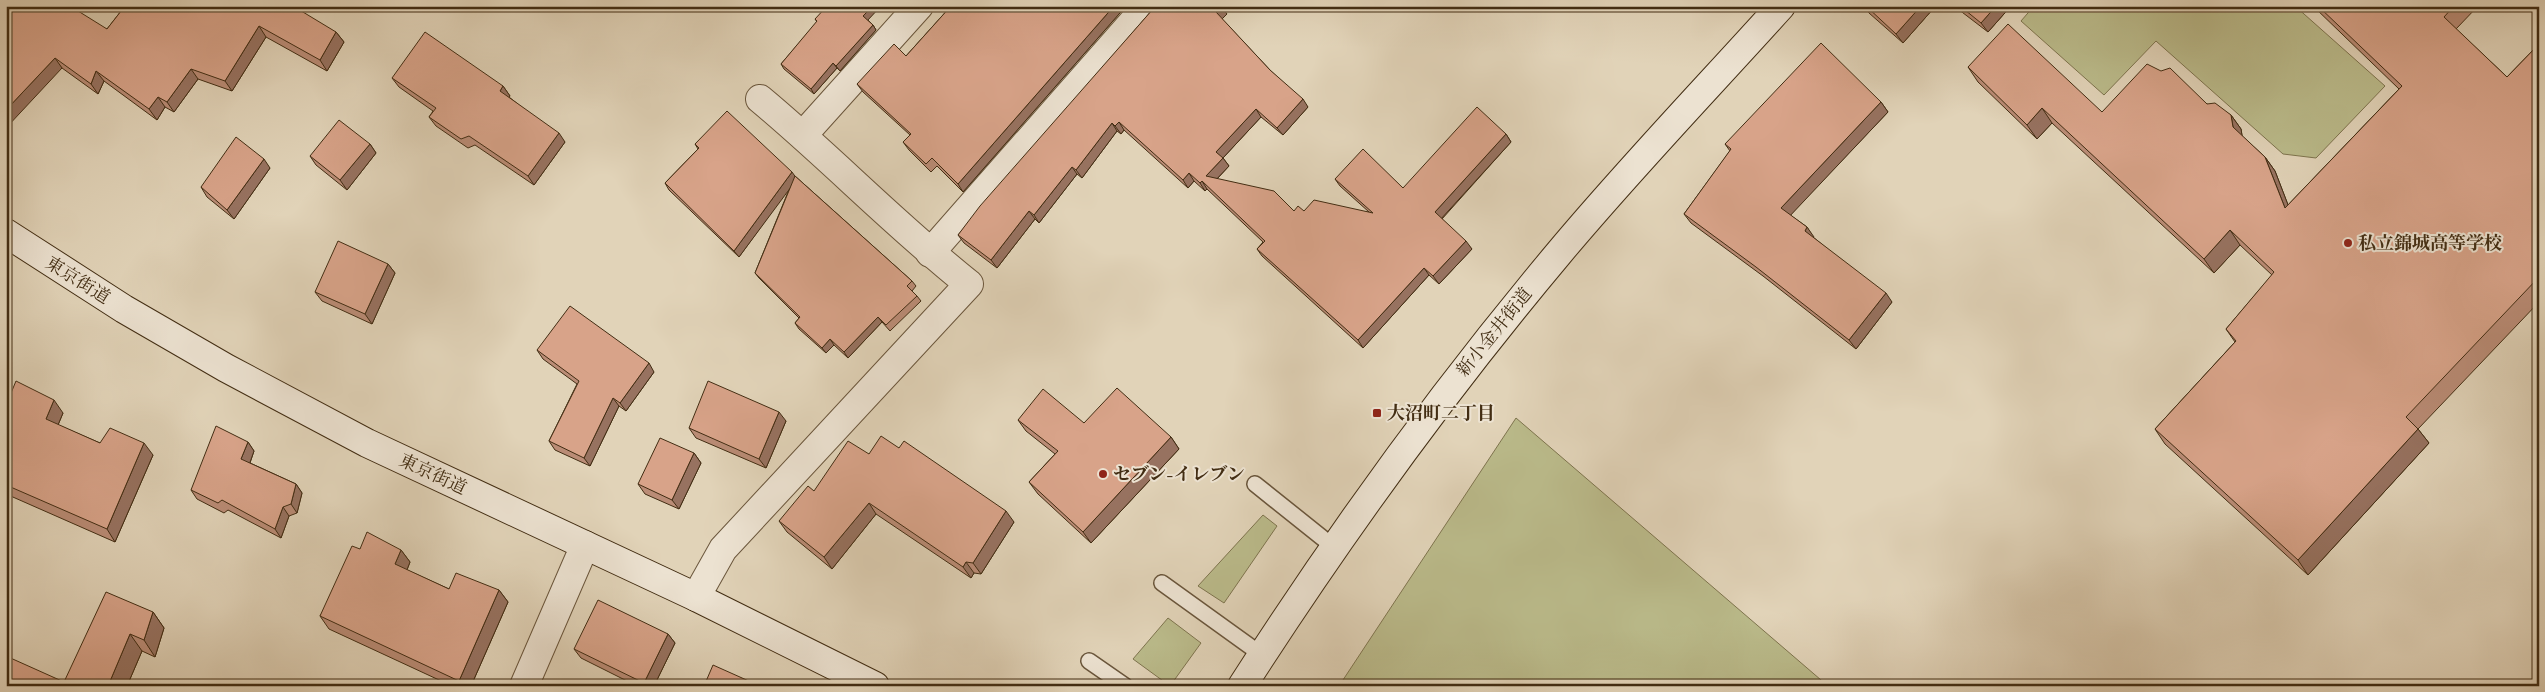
<svg xmlns="http://www.w3.org/2000/svg" width="2545" height="692" font-family="'Libre Bodoni','Noto Serif JP',serif">
<style>
.green{fill:#baba8a;stroke:#7e744e}
.lines{fill:none;stroke-linecap:round;stroke-linejoin:round}
.lane-casing{stroke:#6a563c;stroke-width:18}
.street-casing{stroke:#6a563c;stroke-width:30}
.secondary-casing{stroke:#422d13;stroke-width:30}
.lane{stroke:#ece2d1;stroke-width:15}
.street{stroke:#ece2d1;stroke-width:28}
.secondary{stroke:#ece2d1;stroke-width:28}
.wall{fill:#ba8c76;stroke:#422d13}
.shaded-wall{fill:#977260;stroke:#422d13}
.building{fill:#d8a389;stroke:#422d13}
.poi-dot{fill:#8f2418;stroke:#ece2d1;stroke-width:2}
.labels{text-anchor:middle;stroke-width:4;stroke-linejoin:round;paint-order:stroke}
.poi-label{font-size:18px;font-weight:bold;fill:#422d13;stroke:#ece2d1;text-anchor:start}
.street-label{font-size:18px;fill:#422d13;stroke:#ece2d1}
</style>
<rect width="100%" height="100%" fill="#e1d3b8"/>
<filter id="stains"><feTurbulence type="fractalNoise" baseFrequency=".004" numOctaves="4"/><feColorMatrix values="0 0 0 0 .2 0 0 0 0 .09 0 0 0 0 .02 0 0 0 .5 -.17"/></filter>
<radialGradient id="worn" r=".72"><stop offset=".6" stop-color="#630" stop-opacity="0"/><stop offset="1" stop-color="#630" stop-opacity=".3"/></radialGradient>
<g class="green">
<polygon points="2034,6 2295,6 2385,86 2316,158 2283,154 2156,41 2104,95 2021,21"/>
<polygon points="1516,418 1828,686 1339,686"/>
<polygon points="1263,515 1277,526 1224,603 1198,586"/>
<polygon points="1168,618 1201,643 1170,686 1133,659"/>
</g>
<g class="lines">
<g class="lane-casing">
<g id="lane">
<polyline points="1255,484 1335,548"/>
<polyline points="1162,583 1262,655"/>
<polyline points="1089,661 1125,686"/>
</g>
</g>
<g class="street-casing">
<g id="street">
<polyline points="803,135 919,6"/>
<polyline points="930,253 1147,6"/>
<path d="M696,597L723,549L969,284C896,226 831,158 760,99"/>
<polyline points="524,686 585,545"/>
</g>
</g>
<g class="secondary-casing">
<g id="secondary">
<polyline points="6,233 124,309 226,368 367,443 696,597 875,686"/>
<path d="M1242,686C1339,535 1444,390 1559,253C1630,168 1707,88 1781,6"/>
</g>
</g>
<use href="#lane" class="lane"/>
<use href="#street" class="street"/>
<use href="#secondary" class="secondary"/>
</g>
<g class="wall">
<polygon points="6,6 107,29 125,6 336,32 344,42 327,71 266,37 232,91 198,79 174,112 165,107 157,120 104,81 98,94 62,68"/>
<polygon points="951,6 1126,6 963,192 937,166 931,172 909,150 903,142 910,135 863,92 857,84 906,56"/>
<polygon points="1865,6 1932,6 1933,9 1903,43 1869,13"/>
<polygon points="1954,6 2011,6 1988,32"/>
<polygon points="2313,6 2478,6 2456,29 2507,77 2539,44 2539,302 2418,429 2429,443 2308,575 2165,444 2155,429 2235,342 2226,329 2272,275 2240,245 2214,273 2052,123 2037,139 1978,82 1968,67 2102,112 2207,104 2231,115 2241,129 2242,136 2265,157 2275,171 2288,205 2399,89"/>
<polygon points="1153,9 1227,14 1222,19 1270,70 1308,107 1283,135 1261,117 1223,158 1229,166 1217,179 1294,211 1369,212 1340,186 1335,179 1403,188 1506,134 1511,142 1442,219 1472,249 1439,284 1429,275 1363,348 1262,256 1257,249 1263,242 1207,189 1205,191 1194,181 1188,188 1124,130 1121,134 1117,131 1082,178 1077,174 1039,223 1035,219 997,268 964,243 958,235"/>
<polygon points="815,19 868,20 873,25 876,30 840,71 837,68 814,94 784,69 781,64 817,22"/>
<polygon points="392,78 503,86 510,96 509,97 565,142 534,185 475,145 468,148 436,126 429,117 433,111 399,87"/>
<polygon points="1881,102 1888,112 1790,215 1807,227 1813,237 1892,302 1856,349 1763,276 1691,223 1684,214 1730,151 1725,144"/>
<polygon points="370,144 376,153 347,190 316,165 310,156"/>
<polygon points="695,144 795,176 912,281 916,286 912,291 917,296 921,301 890,331 882,322 848,358 834,345 826,353 799,329 795,323 799,318 759,278 755,273 790,187 739,257 669,190 665,183 698,149"/>
<polygon points="270,168 234,219 207,197 201,187"/>
<polygon points="388,264 395,273 372,324 322,301 315,292"/>
<polygon points="537,350 654,372 626,411 619,406 590,466 555,450 549,441 577,384 543,359"/>
<polygon points="6,405 63,413 58,425 100,443 153,455 115,542 6,494"/>
<polygon points="1018,420 1084,423 1171,437 1179,449 1091,543 1038,494 1029,482 1055,454 1026,431"/>
<polygon points="786,421 766,468 696,438 689,428"/>
<polygon points="248,442 254,451 250,463 296,484 302,493 297,513 289,516 281,538 228,510 224,513 197,499 191,490"/>
<polygon points="899,448 1014,522 981,574 974,573 971,578 876,514 832,569 787,532 779,521 869,454"/>
<polygon points="694,453 701,463 679,509 645,494 638,484"/>
<polygon points="360,549 401,550 410,562 407,570 449,589 499,590 508,602 471,686 452,686 329,629 320,616"/>
<polygon points="153,612 164,628 155,657 142,651 127,686 6,686 64,682"/>
<polygon points="668,634 675,643 654,686 637,686 581,658 574,649"/>
</g>
<g class="shaded-wall">
<polygon points="873,6 881,6 867,21 863,16"/>
<polygon points="1114,6 1126,6 963,192 958,184"/>
<polygon points="1221,6 1227,14 1221,20 1216,12"/>
<polygon points="1921,6 1932,6 1933,9 1903,43 1896,34"/>
<polygon points="1996,6 2011,6 1988,32 1981,23"/>
<polygon points="873,25 876,30 840,71 836,66"/>
<polygon points="259,26 266,37 232,91 225,81"/>
<polygon points="336,32 344,42 327,71 320,60"/>
<polygon points="55,58 62,68 6,128 6,110"/>
<polygon points="833,63 837,68 814,94 811,89"/>
<polygon points="191,69 198,79 174,112 167,102"/>
<polygon points="96,71 104,81 98,94 91,84"/>
<polygon points="503,86 510,96 507,100 500,91"/>
<polygon points="158,97 165,107 157,120 149,109"/>
<polygon points="1303,99 1308,107 1283,135 1277,128"/>
<polygon points="1881,102 1888,112 1788,218 1781,208"/>
<polygon points="2042,108 2052,123 2037,139 2027,125"/>
<polygon points="1256,109 1261,117 1222,159 1216,152"/>
<polygon points="2231,115 2241,129 2243,141 2233,127"/>
<polygon points="1119,122 1124,130 1121,134 1115,126"/>
<polygon points="1112,123 1117,131 1082,178 1076,170"/>
<polygon points="559,133 565,142 534,185 528,176"/>
<polygon points="1506,134 1511,142 1440,220 1435,212"/>
<polygon points="370,144 376,153 347,190 340,180"/>
<polygon points="2265,157 2275,171 2295,223 2285,208"/>
<polygon points="1223,158 1229,166 1212,184 1206,176"/>
<polygon points="264,159 270,168 234,219 227,210"/>
<polygon points="1072,167 1077,174 1039,223 1034,215"/>
<polygon points="792,172 797,179 739,257 734,251"/>
<polygon points="1189,173 1194,181 1188,188 1183,180"/>
<polygon points="1202,181 1207,189 1205,191 1200,183"/>
<polygon points="1029,211 1035,219 997,268 991,260"/>
<polygon points="1807,227 1814,237 1811,240 1805,231"/>
<polygon points="2230,230 2240,245 2214,273 2204,259"/>
<polygon points="1466,241 1472,249 1439,284 1433,276"/>
<polygon points="388,264 395,273 372,324 365,314"/>
<polygon points="1424,268 1429,275 1363,348 1358,340"/>
<polygon points="1886,293 1892,302 1856,349 1849,340"/>
<polygon points="878,317 882,322 848,358 844,352"/>
<polygon points="830,339 834,345 826,353 822,348"/>
<polygon points="649,363 654,372 626,411 620,403"/>
<polygon points="613,398 619,406 590,466 584,458"/>
<polygon points="54,400 63,413 55,432 46,419"/>
<polygon points="779,412 786,421 766,468 759,459"/>
<polygon points="2418,429 2429,443 2308,575 2298,560"/>
<polygon points="1171,437 1179,449 1091,543 1083,532"/>
<polygon points="248,442 254,451 248,468 241,459"/>
<polygon points="144,443 153,455 115,542 107,529"/>
<polygon points="694,453 701,463 679,509 672,500"/>
<polygon points="296,484 302,493 297,513 291,504"/>
<polygon points="869,503 876,514 832,569 824,557"/>
<polygon points="283,507 289,516 281,538 275,529"/>
<polygon points="1006,511 1014,522 981,574 973,563"/>
<polygon points="401,550 410,562 404,577 395,564"/>
<polygon points="966,562 974,573 971,578 963,567"/>
<polygon points="499,590 508,602 471,686 463,686 459,681"/>
<polygon points="153,612 164,628 155,657 144,640"/>
<polygon points="130,634 142,651 127,686 108,686"/>
<polygon points="668,634 675,643 654,686 646,686 644,683"/>
</g>
<g class="building">
<polygon points="6,6 70,6 107,29 125,6 293,6 336,32 320,60 259,26 225,81 191,69 167,102 158,97 149,109 96,71 91,84 55,58 6,110"/>
<polygon points="827,6 873,6 863,16 873,25 836,66 833,63 811,89 781,64 817,21 815,19"/>
<polygon points="951,6 1114,6 958,184 932,158 926,164 903,142 911,134 857,84 894,44 906,56"/>
<polygon points="1154,6 1221,6 1216,12 1270,70 1303,99 1277,128 1256,109 1216,152 1223,158 1206,176 1274,191 1294,211 1298,206 1304,211 1314,200 1373,213 1335,179 1363,149 1403,188 1477,107 1506,134 1435,212 1466,241 1433,276 1424,268 1358,340 1257,249 1265,241 1202,181 1200,183 1189,173 1183,180 1119,122 1115,126 1112,123 1076,170 1072,167 1034,215 1029,211 991,260 958,235 980,206 1153,9"/>
<polygon points="1866,6 1921,6 1896,34"/>
<polygon points="1960,6 1996,6 1981,23"/>
<polygon points="2318,6 2454,6 2444,17 2507,77 2539,44 2539,277 2406,417 2418,429 2298,560 2155,429 2236,341 2226,329 2274,272 2230,230 2204,259 2042,108 2027,125 1968,67 2008,24 2102,112 2147,64 2161,71 2170,68 2207,104 2215,103 2231,115 2233,127 2265,157 2285,208 2402,86"/>
<polygon points="425,32 503,86 500,91 559,133 528,176 469,136 461,139 429,117 436,108 392,78"/>
<polygon points="1821,43 1881,102 1781,208 1807,227 1805,231 1886,293 1849,340 1756,267 1684,214 1731,149 1725,144"/>
<polygon points="727,111 792,172 734,251 665,183 699,148 695,144"/>
<polygon points="339,120 370,144 340,180 310,156"/>
<polygon points="236,137 264,159 227,210 201,187"/>
<polygon points="795,176 912,281 907,286 917,296 886,325 878,317 844,352 830,339 822,348 795,323 800,317 755,273"/>
<polygon points="338,241 388,264 365,314 315,292"/>
<polygon points="570,306 649,363 620,403 613,398 584,458 549,441 579,381 537,350"/>
<polygon points="16,381 54,400 46,419 100,443 110,428 144,443 107,529 6,485 6,405"/>
<polygon points="708,381 779,412 759,459 689,428"/>
<polygon points="1117,388 1171,437 1083,532 1029,482 1058,451 1018,420 1043,389 1084,423"/>
<polygon points="216,426 248,442 241,459 296,484 291,504 283,507 275,529 222,500 218,503 191,490"/>
<polygon points="881,436 899,448 904,441 1006,511 973,563 966,562 963,567 869,503 824,557 779,521 808,486 814,491 848,441 869,454"/>
<polygon points="660,438 694,453 672,500 638,484"/>
<polygon points="367,532 401,550 395,564 449,589 456,573 499,590 459,681 320,616 352,546 360,549"/>
<polygon points="106,592 153,612 144,640 130,634 108,686 6,686 6,656 64,682"/>
<polygon points="598,600 668,634 644,683 574,649"/>
<polygon points="713,665 760,686 704,686"/>
</g>
<g class="poi-dot">
<circle cx="2348" cy="243" r="5"/>
<rect x="1372" y="408" width="10" height="10" rx="2.5"/>
<circle cx="1103" cy="474" r="5"/>
</g>
<g class="labels">
<g class="poi-label">
<text x="2358" y="249">私立錦城高等学校</text>
<text x="1387" y="419">大沼町二丁目</text>
<text x="1113" y="480">セブン-イレブン</text>
</g>
<g class="street-label">
<text transform="translate(78 280) rotate(32)" y="6">東京街道</text>
<text transform="translate(1494 332) rotate(-51)" y="6">新小金井街道</text>
<text transform="translate(433 474) rotate(25)" y="6">東京街道</text>
</g>
</g>
<rect width="2545" height="692" fill="none" stroke="#e1d3b8" stroke-width="25"/>
<rect x="8" y="8" width="2530" height="677" fill="none" stroke="#422d13" stroke-width="2.5"/>
<rect x="12" y="12" width="2520" height="667" fill="none" stroke="#422d13"/>
<rect width="100%" height="100%" filter="url(#stains)"/>
<rect width="100%" height="100%" fill="url(#worn)"/>
</svg>
